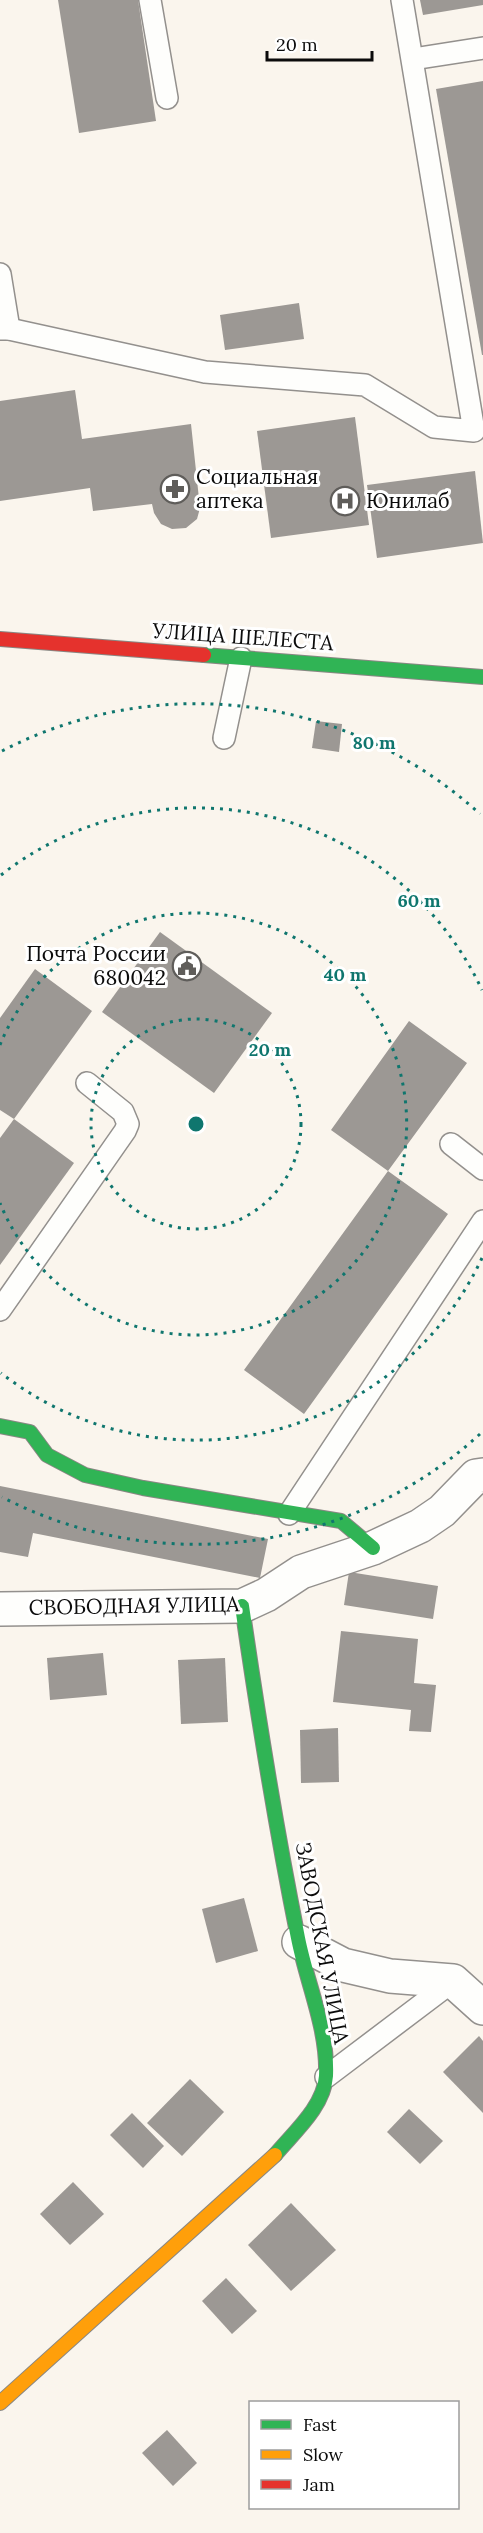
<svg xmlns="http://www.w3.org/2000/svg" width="483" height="2533" font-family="Lora,serif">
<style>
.building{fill:#9c9894}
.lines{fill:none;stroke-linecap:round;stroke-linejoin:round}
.lane-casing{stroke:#93908d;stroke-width:24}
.street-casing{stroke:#93908d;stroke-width:36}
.fast-casing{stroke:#898783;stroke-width:16}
.slow-casing{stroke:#898783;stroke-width:16}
.jam-casing{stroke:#898783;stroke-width:16}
.lane{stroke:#fefefc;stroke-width:21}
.street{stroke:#fefefc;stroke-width:33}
.fast{stroke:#30b455;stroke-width:14}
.slow{stroke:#ff9f0a;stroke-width:14}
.jam{stroke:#e5322d;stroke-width:14}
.ring{fill:none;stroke:#0f766e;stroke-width:3;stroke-dasharray:3 6}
.labels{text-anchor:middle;stroke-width:6;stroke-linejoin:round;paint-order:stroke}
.poi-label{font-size:21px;fill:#0b0b0b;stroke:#fff;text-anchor:start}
.street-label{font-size:21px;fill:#0b0b0b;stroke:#fff}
.centre{fill:#0f766e;stroke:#fff;stroke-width:3}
.ring-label{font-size:18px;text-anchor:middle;font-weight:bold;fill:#0f766e;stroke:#fff;stroke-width:6;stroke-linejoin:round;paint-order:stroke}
</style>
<rect width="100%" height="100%" fill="#faf5ed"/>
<g class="building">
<polygon points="58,0 138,0 156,121 79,133"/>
<polygon points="420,0 483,0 483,5 423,15"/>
<polygon points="483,81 483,355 482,355 436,89"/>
<polygon points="299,303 304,339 225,350 220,315"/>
<polygon points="75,390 82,439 191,424 200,508 197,519 186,528 172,529 161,524 154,513 152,504 93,511 90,488 0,501 0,401"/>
<polygon points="355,417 369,525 271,538 257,431"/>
<polygon points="475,471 483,543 377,558 367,485"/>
<polygon points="316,721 342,724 339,752 312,748"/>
<polygon points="160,932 272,1013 214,1093 102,1012"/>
<polygon points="35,969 92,1011 14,1119 0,1110 0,1018"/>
<polygon points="409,1021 467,1063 388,1171 448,1214 304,1414 244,1370 388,1171 331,1130"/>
<polygon points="14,1119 74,1163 0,1265 0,1138"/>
<polygon points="0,1486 268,1539 260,1578 33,1533 28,1557 0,1552"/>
<polygon points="349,1572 438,1586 433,1619 344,1605"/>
<polygon points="341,1631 418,1639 414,1683 436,1685 431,1732 409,1731 411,1710 333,1702"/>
<polygon points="103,1653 107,1695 50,1700 47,1658"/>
<polygon points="225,1658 228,1722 181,1724 178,1660"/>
<polygon points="338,1728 339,1782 301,1783 300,1730"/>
<polygon points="244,1898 258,1951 216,1963 202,1909"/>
<polygon points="479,2036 483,2041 483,2113 443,2072"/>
<polygon points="190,2079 224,2112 182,2156 147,2123"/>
<polygon points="409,2109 443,2141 420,2164 387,2132"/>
<polygon points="132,2113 164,2146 143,2168 110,2135"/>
<polygon points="73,2182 104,2214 70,2245 40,2214"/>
<polygon points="291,2203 336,2250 291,2291 248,2245"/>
<polygon points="226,2278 257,2311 232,2334 202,2301"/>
<polygon points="167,2430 197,2463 173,2486 142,2453"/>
</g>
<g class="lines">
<g class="lane-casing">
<g id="lane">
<polyline points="150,0 167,98"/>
<polyline points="413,59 483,48"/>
<polyline points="0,274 9,329"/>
<polyline points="0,329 9,329 205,372 365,385 434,427 474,431 402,0"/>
<polyline points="224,738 241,658"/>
<polyline points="451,1144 483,1169"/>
<polyline points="0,1310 125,1131 128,1124 123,1112 87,1083"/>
<polyline points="289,1514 483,1221"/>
<polyline points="326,2077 453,1981"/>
</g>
</g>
<g class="street-casing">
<g id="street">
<polyline points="0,1609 242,1606 266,1595 301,1572 373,1548 420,1526 442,1511 476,1476 483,1475"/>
<polyline points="299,1942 343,1965 390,1976 453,1981 483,2008"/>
</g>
</g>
<g class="fast-casing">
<g id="fast">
<polyline points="204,655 483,677"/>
<polyline points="0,1426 30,1432 47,1455 85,1475 143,1488 341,1521 373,1548"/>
<path d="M242,1606C258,1717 276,1828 298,1938C307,1984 328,2029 326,2076C324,2107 293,2133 275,2155"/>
</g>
</g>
<g class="slow-casing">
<polyline id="slow" points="0,2403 275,2155"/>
</g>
<g class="jam-casing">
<polyline id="jam" points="0,639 204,655"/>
</g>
<use href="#lane" class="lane"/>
<use href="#street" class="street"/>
<use href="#fast" class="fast"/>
<use href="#slow" class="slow"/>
<use href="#jam" class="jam"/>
</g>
<g class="ring">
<circle cx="196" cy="1124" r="105"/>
<path d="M0 1045A211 211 0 1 1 0 1203"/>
<path d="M482 1258A316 316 0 0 1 1 1373M1 875A316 316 0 0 1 482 990"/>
<path d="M480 1434A421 421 0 0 1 2 1497M2 751A421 421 0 0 1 480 814"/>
</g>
<defs>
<g id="pharmacy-ring" transform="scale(1.5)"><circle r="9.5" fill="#fff" stroke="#5f5d5a" stroke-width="1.5"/><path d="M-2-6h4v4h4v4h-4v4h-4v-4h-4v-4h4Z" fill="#5f5d5a"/></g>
<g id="hospital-ring" transform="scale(1.5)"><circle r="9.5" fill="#fff" stroke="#5f5d5a" stroke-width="1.5"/><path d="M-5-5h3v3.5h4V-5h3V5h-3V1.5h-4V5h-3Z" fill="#5f5d5a"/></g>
<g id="civic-ring" transform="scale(1.5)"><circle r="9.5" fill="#fff" stroke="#5f5d5a" stroke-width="1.5"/><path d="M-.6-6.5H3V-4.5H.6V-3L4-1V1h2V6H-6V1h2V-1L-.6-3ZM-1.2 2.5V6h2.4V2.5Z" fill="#5f5d5a"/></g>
</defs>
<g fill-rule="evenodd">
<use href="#pharmacy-ring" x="175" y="489"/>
<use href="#hospital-ring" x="345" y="501"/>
<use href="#civic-ring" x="187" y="966"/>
</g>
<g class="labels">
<g class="poi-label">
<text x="196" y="484">Социальная<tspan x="196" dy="24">аптека</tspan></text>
<text x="366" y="508">Юнилаб</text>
<text x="166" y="961" text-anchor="end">Почта России<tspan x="166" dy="24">680042</tspan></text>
</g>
<g class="street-label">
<text transform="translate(243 637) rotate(4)" y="7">УЛИЦА ШЕЛЕСТА</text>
<text transform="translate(134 1606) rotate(-1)" y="7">СВОБОДНАЯ УЛИЦА</text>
<text transform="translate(322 1943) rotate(79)" y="7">ЗАВОДСКАЯ УЛИЦА</text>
</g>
</g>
<circle cx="196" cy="1124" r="9" class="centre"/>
<g class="ring-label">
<text x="374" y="749">80 m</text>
<text x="419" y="907">60 m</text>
<text x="345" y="981">40 m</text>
<text x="270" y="1056">20 m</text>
</g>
<rect x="249" y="2401" width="210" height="108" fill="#ffffff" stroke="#9d9d9d" stroke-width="1.5"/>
<rect x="261" y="2420" width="30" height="9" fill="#30b455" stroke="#9d9d9d" stroke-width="1.5"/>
<text x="303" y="2431" font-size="18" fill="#0b0b0b">Fast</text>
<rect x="261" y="2450" width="30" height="9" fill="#ff9f0a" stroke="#9d9d9d" stroke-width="1.5"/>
<text x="303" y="2461" font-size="18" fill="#0b0b0b">Slow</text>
<rect x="261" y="2480" width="30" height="9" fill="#e5322d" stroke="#9d9d9d" stroke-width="1.5"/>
<text x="303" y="2491" font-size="18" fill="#0b0b0b">Jam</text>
<path d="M267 51v9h105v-9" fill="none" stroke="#0b0b0b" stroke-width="3"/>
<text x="276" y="51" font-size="18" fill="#0b0b0b" stroke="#ffffff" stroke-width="4.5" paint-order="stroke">20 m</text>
</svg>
